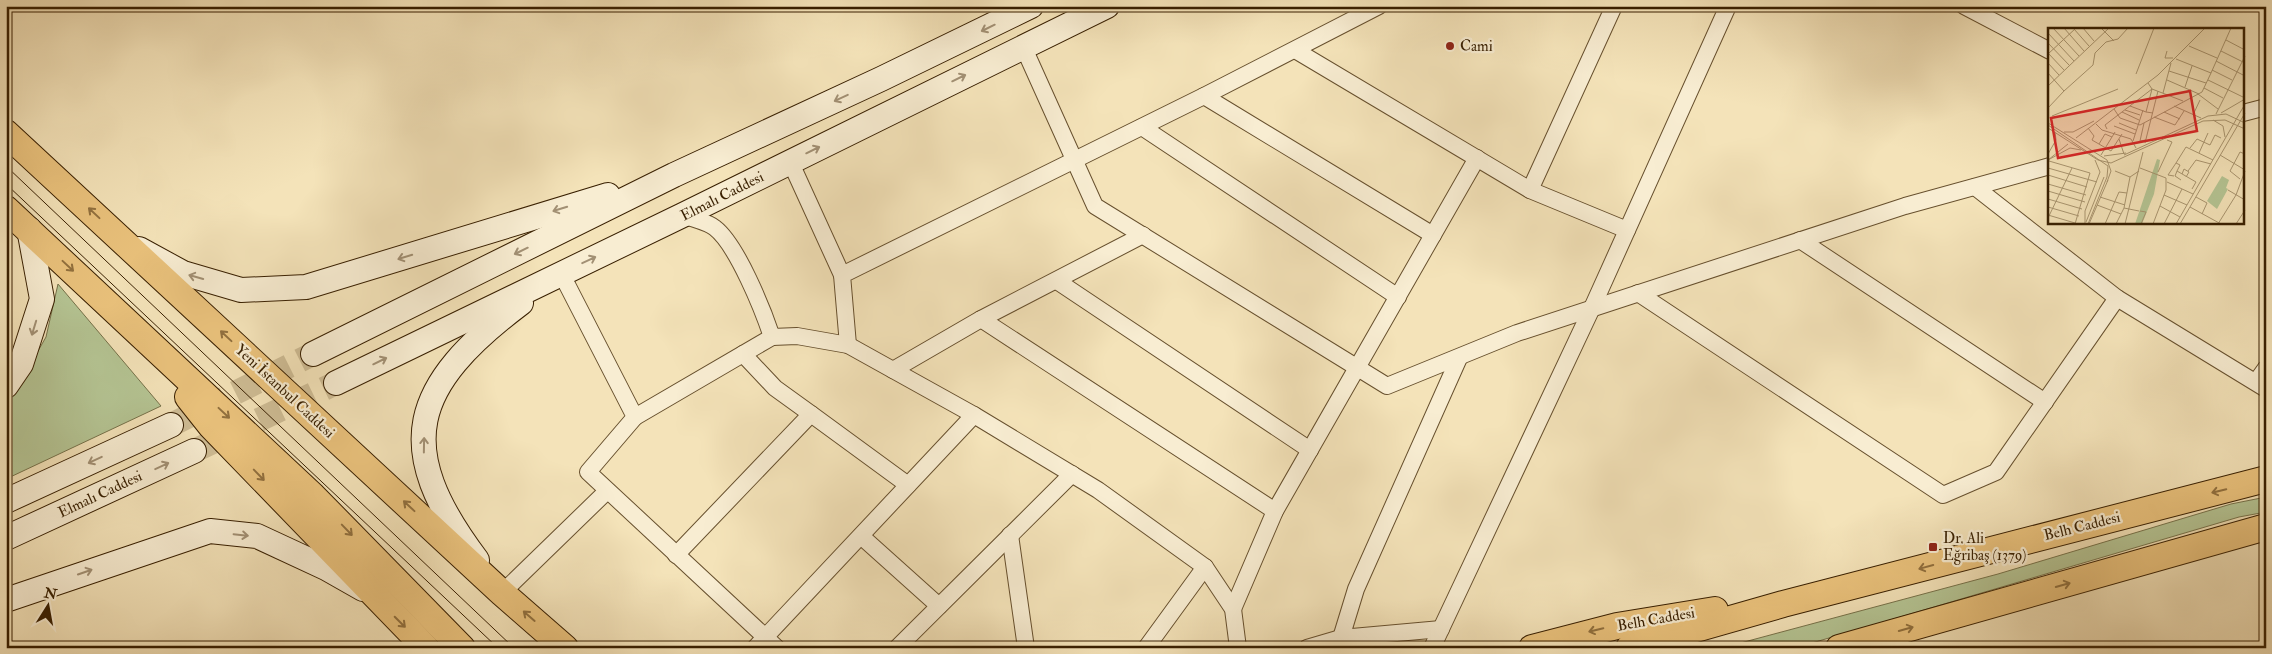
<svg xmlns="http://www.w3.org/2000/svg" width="2272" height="654" font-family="'IM FELL Double Pica',serif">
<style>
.green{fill:#b5c594;stroke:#76724a}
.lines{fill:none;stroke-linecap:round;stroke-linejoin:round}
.secondary-tunnel{stroke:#cebc94;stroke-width:24;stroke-dasharray:24 12;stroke-linecap:butt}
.minor-casing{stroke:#67502e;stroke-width:18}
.secondary-casing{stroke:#381f00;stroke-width:26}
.primary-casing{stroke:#381f00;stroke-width:28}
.minor{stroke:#f8edd2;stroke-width:16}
.secondary{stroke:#f8edd2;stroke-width:24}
.primary{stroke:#eac27c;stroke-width:26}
.tram{stroke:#381f00;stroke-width:1}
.oneway{stroke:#a29074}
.oneway2{stroke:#91703e}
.poi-dot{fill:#8f2418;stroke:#f8edd2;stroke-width:2}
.labels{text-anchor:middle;stroke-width:4.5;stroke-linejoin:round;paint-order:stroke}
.poi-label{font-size:15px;fill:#381f00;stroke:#f8edd2;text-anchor:start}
.street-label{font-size:15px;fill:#381f00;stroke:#f8edd2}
.inset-road{fill:none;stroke:#a9956f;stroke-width:1}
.view{fill:#d62828;fill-opacity:0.15;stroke:#d62828;stroke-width:2.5}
.inset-edge{fill:none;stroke:#381f00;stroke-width:2.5}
</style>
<rect width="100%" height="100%" fill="#f4e3b9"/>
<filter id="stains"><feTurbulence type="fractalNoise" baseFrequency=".004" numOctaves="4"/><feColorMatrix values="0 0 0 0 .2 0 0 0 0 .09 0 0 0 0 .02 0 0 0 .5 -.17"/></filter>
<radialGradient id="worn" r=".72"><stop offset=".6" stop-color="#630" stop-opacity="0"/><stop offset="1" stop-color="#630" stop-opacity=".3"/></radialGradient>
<g class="green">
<polygon points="58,284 161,406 6,479 6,407 46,337"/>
<polygon points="2266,497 2266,512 2239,517 1795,648 1734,648 1733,645 1998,574 2231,504"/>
</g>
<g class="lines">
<g class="secondary-tunnel">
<polyline points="171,425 313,354"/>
<polyline points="194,451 336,383"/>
</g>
<g class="minor-casing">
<g id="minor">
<polyline points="1614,6 1530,190 1627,230"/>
<polyline points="1964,6 2050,51"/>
<polyline points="1023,46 1095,206 1387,386 1517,333 1905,206 2050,166"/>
<polyline points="1295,50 1530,190"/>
<polyline points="1204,96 1433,235"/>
<polyline points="2243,113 2266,107"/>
<polyline points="1142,127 1398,297"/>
<polyline points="790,161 842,275"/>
<polyline points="1975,187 2117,298 2266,389"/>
<path d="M683,215C693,219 708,222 715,228C737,245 763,310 772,337L797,336L848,345L974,415L1098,490L1205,567L1233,609L1238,648"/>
<polyline points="1800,240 2045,402"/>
<polyline points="561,273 635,417 588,472 777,648"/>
<polyline points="1057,281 1310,450"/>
<polyline points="1638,293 1943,495 1996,472 2117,298"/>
<polyline points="981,319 1275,511"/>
<polyline points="848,345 842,275 1204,96 1379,6"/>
<polyline points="743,354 775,388 811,414"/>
<polyline points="893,370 981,319 1143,235"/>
<polyline points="2256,382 2266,368"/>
<polyline points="635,417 772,337"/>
<polyline points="1010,535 1026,648"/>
<polyline points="861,536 939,606"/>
<polyline points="676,555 811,414 908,485"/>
<polyline points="502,593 607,491"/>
<polyline points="1233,609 1275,511 1477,158"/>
<polyline points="1441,629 1341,638 1356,589 1459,358"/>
<polyline points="755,648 974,415"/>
<polyline points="897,648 1072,474"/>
<polyline points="1146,648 1205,567"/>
<polyline points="1307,648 1341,638"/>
<polyline points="1432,648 1592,308 1728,6"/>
</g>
</g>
<g class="secondary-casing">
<g id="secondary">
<polyline points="139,249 183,273 241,290 306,287 608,195"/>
<polyline points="313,354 674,175 881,79 1031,6"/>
<polyline points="336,383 683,215 1107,6"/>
<polyline points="6,386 21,364 42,299 29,229"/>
<polyline points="6,501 171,425"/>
<polyline points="6,538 194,451"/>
<path d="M477,560C391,446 411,386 521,303"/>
<polyline points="6,600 210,531 257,536 326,568 363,589"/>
</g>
</g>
<g class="primary-casing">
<g id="primary">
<polyline points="6,133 502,593 565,648"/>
<polyline points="6,209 313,496 462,648"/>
<polyline points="188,397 211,426 426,648"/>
<polyline points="1532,648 1617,626 1715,610"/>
<polyline points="1629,648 1783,604 2266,479"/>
<polyline points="1839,648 2266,527"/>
</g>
</g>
<use href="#minor" class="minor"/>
<use href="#secondary" class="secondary"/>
<use href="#primary" class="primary"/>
<g class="tram">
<polyline points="6,166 514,648"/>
<polyline points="6,184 498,648"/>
</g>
</g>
<defs><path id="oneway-shaft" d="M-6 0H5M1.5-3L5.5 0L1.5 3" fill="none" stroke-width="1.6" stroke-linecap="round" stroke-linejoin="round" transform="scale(1.25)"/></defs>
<g class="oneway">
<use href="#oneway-shaft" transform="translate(988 28) rotate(154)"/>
<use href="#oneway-shaft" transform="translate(959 78) rotate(-26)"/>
<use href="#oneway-shaft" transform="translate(841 98) rotate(155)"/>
<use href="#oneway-shaft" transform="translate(813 150) rotate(-26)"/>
<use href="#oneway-shaft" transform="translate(560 209) rotate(163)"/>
<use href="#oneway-shaft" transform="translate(521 251) rotate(154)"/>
<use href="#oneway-shaft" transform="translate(405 257) rotate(163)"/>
<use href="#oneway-shaft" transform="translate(589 260) rotate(-25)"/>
<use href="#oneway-shaft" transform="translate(196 277) rotate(-164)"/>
<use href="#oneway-shaft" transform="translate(34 328) rotate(107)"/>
<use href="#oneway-shaft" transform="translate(380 361) rotate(-26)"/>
<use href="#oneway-shaft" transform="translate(424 445) rotate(-89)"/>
<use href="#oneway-shaft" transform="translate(95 460) rotate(155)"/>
<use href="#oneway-shaft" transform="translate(162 466) rotate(-25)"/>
<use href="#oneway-shaft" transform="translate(241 535) rotate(6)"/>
<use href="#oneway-shaft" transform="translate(85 572) rotate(-19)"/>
</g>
<g class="oneway2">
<use href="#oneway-shaft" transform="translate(94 213) rotate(-137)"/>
<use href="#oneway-shaft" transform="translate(68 266) rotate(43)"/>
<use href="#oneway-shaft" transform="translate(226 336) rotate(-137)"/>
<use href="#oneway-shaft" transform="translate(224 413) rotate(43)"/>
<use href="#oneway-shaft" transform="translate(259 475) rotate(46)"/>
<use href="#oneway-shaft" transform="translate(2219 491) rotate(166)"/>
<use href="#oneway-shaft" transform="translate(409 506) rotate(-137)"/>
<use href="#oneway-shaft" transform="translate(347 530) rotate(46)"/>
<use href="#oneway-shaft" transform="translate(1926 567) rotate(165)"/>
<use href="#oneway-shaft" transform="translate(2063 585) rotate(-16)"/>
<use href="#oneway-shaft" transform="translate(529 616) rotate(-139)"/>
<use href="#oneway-shaft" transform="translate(400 622) rotate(45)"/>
<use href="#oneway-shaft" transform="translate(1906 629) rotate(-16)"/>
<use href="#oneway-shaft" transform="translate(1596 630) rotate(167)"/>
</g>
<g class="poi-dot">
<circle cx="1450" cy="46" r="5"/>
<rect x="1928" y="542" width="10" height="10" rx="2.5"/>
</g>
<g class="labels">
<g class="poi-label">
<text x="1460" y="51">Cami</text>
<text x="1943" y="543">Dr. Ali<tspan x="1943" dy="17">Eğribaş (1379)</tspan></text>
</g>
<g class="street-label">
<text transform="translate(722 196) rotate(-27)" y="5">Elmalı Caddesi</text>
<text transform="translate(285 391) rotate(43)" y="5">Yeni İstanbul Caddesi</text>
<text transform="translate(100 494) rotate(-25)" y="5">Elmalı Caddesi</text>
<text transform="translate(2082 526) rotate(-14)" y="5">Belh Caddesi</text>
<text transform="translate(1656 619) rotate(-10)" y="5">Belh Caddesi</text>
</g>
</g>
<g transform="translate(2048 28)">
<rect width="196" height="196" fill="#f4e3b9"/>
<path d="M109,131L112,132L106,166L94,196H87ZM174,148L181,152L178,160L180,161L169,181L159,173Z" fill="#b5c594"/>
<path class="inset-road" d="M5,0L31,28M16,0L36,23M35,0L46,13M53,0L66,13M26,1L41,18M0,5L26,33M178,12L197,22M0,15L21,37M141,18L169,30M119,23L117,30H125M173,23L197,35M0,25L16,42M0,26L28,0M128,31L163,45L183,0M168,33L197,48M0,35L11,47M164,42L184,52M121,43L158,55M0,45L16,63L45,37L47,25L58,14L70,11L80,0M88,46L106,0M119,52L151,66M160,52L197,70M100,55L104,61L135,73M0,58L61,0M137,59L144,38M156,60L175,70M115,65L123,35M150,66L170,81M82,78L98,84M126,78L153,90M0,80L16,63M66,81L72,90L92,97L154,64L163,45M77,82L92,87M74,84L91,92M116,84L132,91M173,85L197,71M168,86L197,28M145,87L152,72M4,88L70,61M106,89L127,97L136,83M165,92L175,98L177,109M0,95L59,132L63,143L59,154M71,95L88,102M96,95L92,113L98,112M48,96L54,102L83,111L88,120M0,97L60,138L59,149L40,196M66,98L87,106M0,100L50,132L63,135L155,93L177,92L197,101M40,100L46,108L44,112L63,123L74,106M59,101L57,97L104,61L98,84L105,85M16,104H25L46,93M28,110L110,47L157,0M71,111L76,126M85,113L95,82M97,115L110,63M51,116L57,106L64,109M142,120L149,111L162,117L167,107L173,110M151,125L160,105M0,126L8,112L7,104M53,127L67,104M76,127L160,88L178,86L197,95M172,127L197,142M56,128L78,125M0,132L22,120L33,122M0,132L20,116M1,133L42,145L27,196M0,140L49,154M92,140L118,150V162L105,196M67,143L82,149M129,143L132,137L128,135L138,119L165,132M140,143L148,132L163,136M110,144L124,114L119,112M134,146L136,141L141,144L138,149M0,147L39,159M126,148L120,147L128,135M192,151L182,143L192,124L197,126M133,152L127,148L129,143L148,154L144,161M119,154L145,166M0,156L38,167M180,162L197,172M0,163L37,174M116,167L139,177M52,169L77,177M148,169L159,175L154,186M0,171L34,181M49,177L73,186M112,178L132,189M0,179L31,188M142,179L173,196M76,180L91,183M92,183L98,184L93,196M0,187L27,195M0,190L24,140M38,194L56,149M37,196V183L52,144L47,132M41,196L60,152M57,196L71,164L79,165M68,196L76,180L82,149L91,143M77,196L95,124M116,196L134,161M128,196L197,76M132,196L197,85M170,196L188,167L197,143M188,196L197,182"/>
<path class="view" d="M142,63L149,103L10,130L3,90Z"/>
<rect width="196" height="196" class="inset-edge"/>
</g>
<rect width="2272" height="654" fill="none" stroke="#f4e3b9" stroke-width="25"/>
<rect x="8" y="8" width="2257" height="639" fill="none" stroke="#381f00" stroke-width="2.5"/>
<rect x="12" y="12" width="2247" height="629" fill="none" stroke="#381f00"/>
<g transform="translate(48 606) rotate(11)" stroke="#f8edd2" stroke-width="4" paint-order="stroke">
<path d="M0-4L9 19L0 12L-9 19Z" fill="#381f00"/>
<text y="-8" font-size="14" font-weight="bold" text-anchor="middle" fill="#381f00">N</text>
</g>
<rect width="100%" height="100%" filter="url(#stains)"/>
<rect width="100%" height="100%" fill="url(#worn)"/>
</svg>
